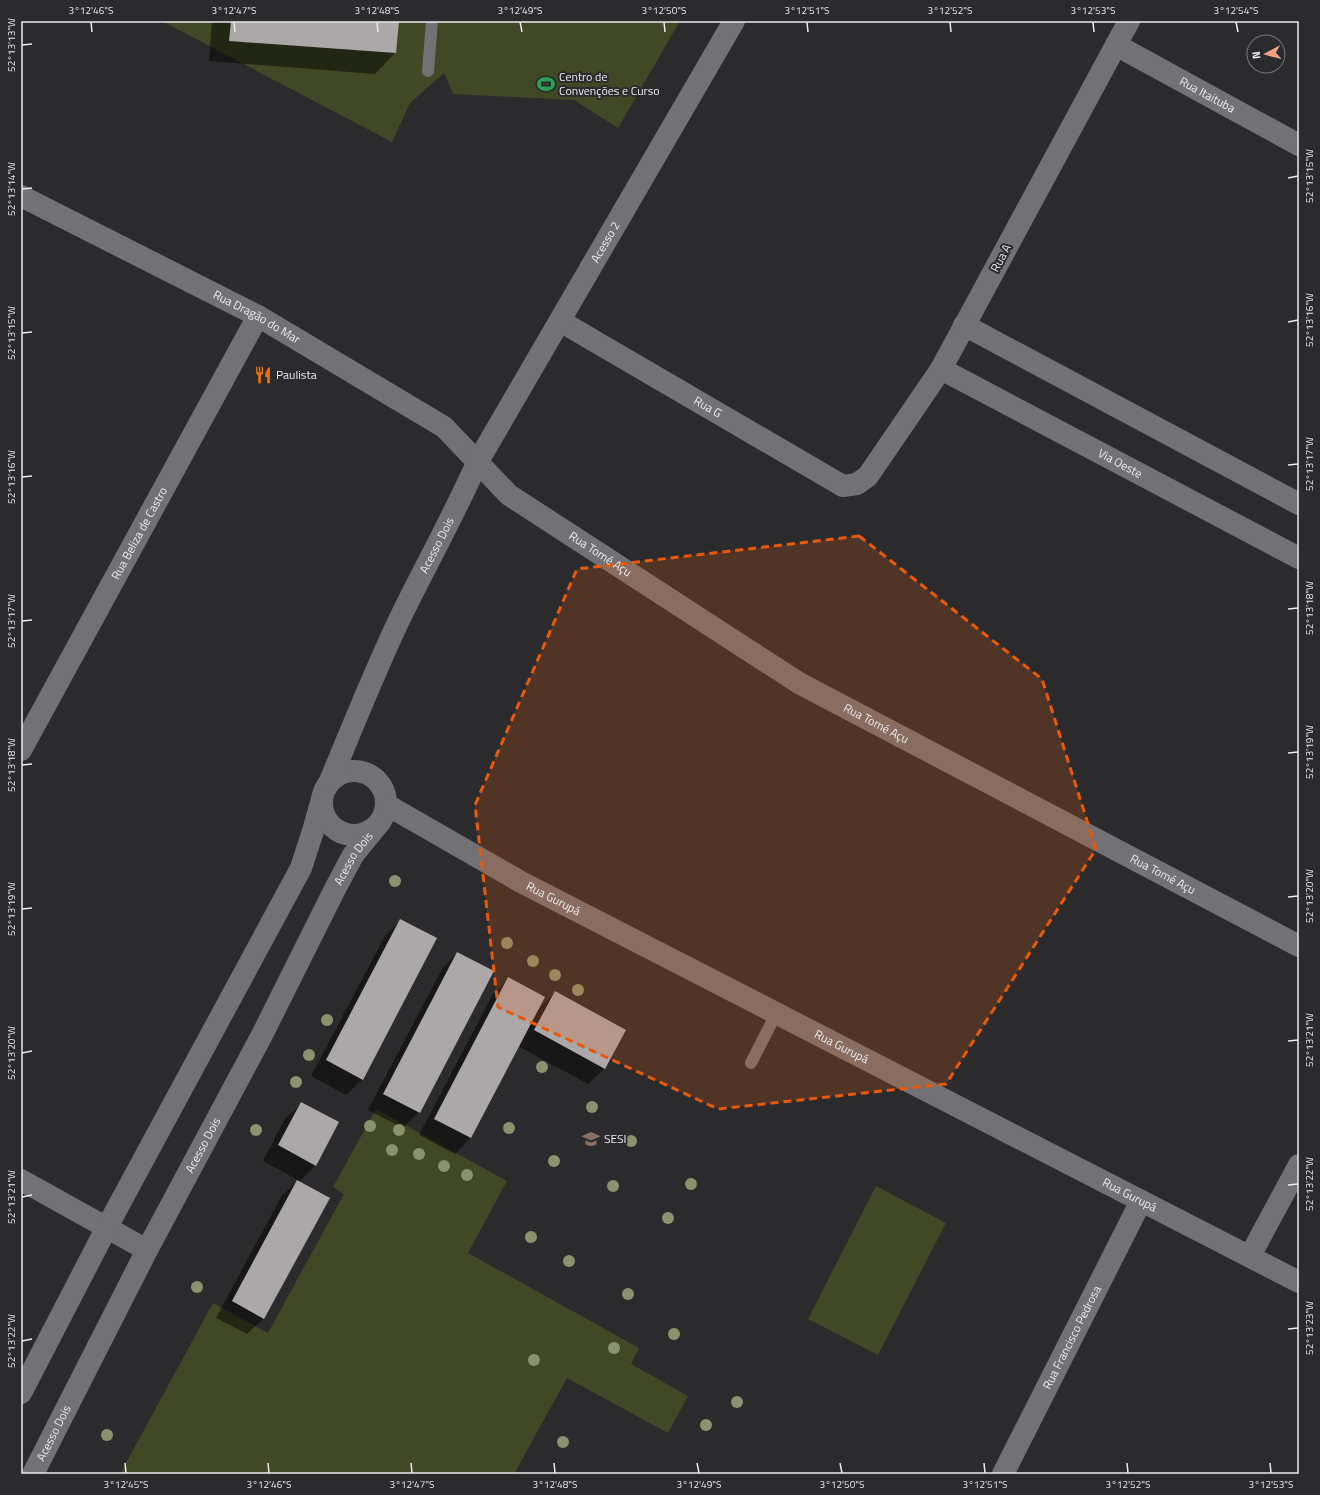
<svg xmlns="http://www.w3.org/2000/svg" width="1320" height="1495" font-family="'Titillium Web',sans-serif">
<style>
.green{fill:#414826}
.shadow{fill:#0007}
.building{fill:#aca7a9}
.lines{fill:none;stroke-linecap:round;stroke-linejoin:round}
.service{stroke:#727276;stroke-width:12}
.minor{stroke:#727276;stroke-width:22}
.tertiary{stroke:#727276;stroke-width:22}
.tree{fill:#8a926e}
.marked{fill:#e8590c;fill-opacity:0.2;stroke:#e8590c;stroke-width:3;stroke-dasharray:8 5;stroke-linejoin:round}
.ticks{fill:none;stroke:#ebebee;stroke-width:1.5}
.labels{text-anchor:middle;stroke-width:4;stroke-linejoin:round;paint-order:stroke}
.poi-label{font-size:12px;fill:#ebebee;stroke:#2b2b2e;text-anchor:start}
.street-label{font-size:12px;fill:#ebebee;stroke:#2b2b2e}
.neatline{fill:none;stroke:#ebebee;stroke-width:1.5}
.ticks-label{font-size:10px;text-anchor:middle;fill:#ebebee}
</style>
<rect width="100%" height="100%" fill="#2b2b2e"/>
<g class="green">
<polygon points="162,21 680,21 618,128 574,100 453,94 444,73 410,103 392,142"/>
<polygon points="376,1109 507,1181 468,1253 639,1348 631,1364 688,1396 668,1433 567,1378 514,1474 120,1474 213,1303 268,1333 344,1194 333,1187"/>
<polygon points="876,1186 946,1223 878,1355 808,1319"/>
</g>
<g class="shadow">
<polygon points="212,21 398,21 395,53 375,74 209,61"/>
<polygon points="401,920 362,1080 346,1095 311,1076 385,936"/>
<polygon points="457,953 493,972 419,1112 403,1128 368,1110 442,969"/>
<polygon points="508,979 537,1011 555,992 625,1031 604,1069 588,1084 518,1046 470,1138 455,1154 419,1135 493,994"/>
<polygon points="301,1104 316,1165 299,1182 328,1198 263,1319 247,1334 216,1318 281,1197 298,1180 263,1161 285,1119"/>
</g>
<g class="building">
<polygon points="231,21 399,21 396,53 229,41"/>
<polygon points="400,919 437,938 363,1080 326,1060"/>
<polygon points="457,952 494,971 420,1113 383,1094"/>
<polygon points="508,977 545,997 471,1138 434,1119"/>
<polygon points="555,991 626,1030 605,1069 534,1030"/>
<polygon points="301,1102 339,1122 316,1166 278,1145"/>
<polygon points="297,1180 330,1198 264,1319 232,1301"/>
</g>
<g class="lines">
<g class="service">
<polyline points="428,71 432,21"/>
<polyline points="751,1063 776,1014"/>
</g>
<g class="minor">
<path id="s1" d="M1116,45L1299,145"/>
<path id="s2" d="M21,196L258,316L444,427L509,495L799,683L1299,946"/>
<path id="s3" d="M560,321L843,486L857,484L868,476L941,369"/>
<path id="s4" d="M21,750L258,316"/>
<circle cx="354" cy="803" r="32"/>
<path id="s5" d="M330,781C353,726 375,670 401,616C426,565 454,515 477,463L734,21"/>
<path id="s6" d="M387,805L521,882L1299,1282"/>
<polyline points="21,1180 147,1250"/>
<polyline points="1250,1256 1299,1165"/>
<polyline points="21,1393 107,1227 301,868 313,831 322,799"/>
<path id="s7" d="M33,1474L147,1250L262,1035L335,889L353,855L380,822"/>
<path id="s8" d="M1003,1474L1141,1201"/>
</g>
<g class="tertiary">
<path id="s9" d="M1129,21L941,369L1299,558"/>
<polyline points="964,325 1299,504"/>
</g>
</g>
<g class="tree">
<circle cx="395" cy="881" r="6"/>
<circle cx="507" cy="943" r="6"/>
<circle cx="533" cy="961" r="6"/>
<circle cx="555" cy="975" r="6"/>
<circle cx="578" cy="990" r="6"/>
<circle cx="327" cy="1020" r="6"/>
<circle cx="309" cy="1055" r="6"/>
<circle cx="542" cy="1067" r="6"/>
<circle cx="296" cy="1082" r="6"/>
<circle cx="592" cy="1107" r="6"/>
<circle cx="370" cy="1126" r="6"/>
<circle cx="509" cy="1128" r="6"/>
<circle cx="256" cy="1130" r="6"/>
<circle cx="399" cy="1130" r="6"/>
<circle cx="631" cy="1141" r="6"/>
<circle cx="392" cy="1150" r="6"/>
<circle cx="419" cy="1154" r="6"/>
<circle cx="554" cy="1161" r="6"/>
<circle cx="444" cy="1166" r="6"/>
<circle cx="467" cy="1175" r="6"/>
<circle cx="691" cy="1184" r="6"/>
<circle cx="613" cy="1186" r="6"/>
<circle cx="668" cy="1218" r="6"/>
<circle cx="531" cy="1237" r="6"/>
<circle cx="569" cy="1261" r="6"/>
<circle cx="197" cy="1287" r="6"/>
<circle cx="628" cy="1294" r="6"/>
<circle cx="674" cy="1334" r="6"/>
<circle cx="614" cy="1348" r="6"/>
<circle cx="534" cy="1360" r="6"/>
<circle cx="737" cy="1402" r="6"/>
<circle cx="706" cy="1425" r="6"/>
<circle cx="107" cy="1435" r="6"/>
<circle cx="563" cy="1442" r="6"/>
</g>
<path class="marked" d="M859,536L1042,679L1096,849L946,1084L718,1109L498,1007L475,805L577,569Z"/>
<path class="ticks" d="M91,22L92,32M234,22L235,32M377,22L378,32M520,22L522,32M664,22L665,32M807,22L808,32M950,22L951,32M1093,22L1094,32M1236,22L1238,32M22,45L32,44M1288,178L1298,176M22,189L32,188M1288,322L1298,320M22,333L32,332M1288,465L1298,464M22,477L32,476M1288,609L1298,608M22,621L32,620M1288,753L1298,752M22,765L32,764M1288,897L1298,896M22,909L32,908M1288,1041L1298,1040M22,1053L32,1051M1288,1185L1298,1184M22,1197L32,1195M1288,1329L1298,1328M22,1341L32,1339M125,1463L126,1473M268,1463L269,1473M411,1463L412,1473M554,1463L555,1473M697,1463L699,1473M840,1463L842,1473M984,1463L985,1473M1127,1463L1128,1473M1270,1463L1271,1473"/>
<defs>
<g id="stadium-bare" transform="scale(1.38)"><path d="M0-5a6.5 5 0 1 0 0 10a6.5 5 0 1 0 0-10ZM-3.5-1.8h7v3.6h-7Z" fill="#2e9e5b" stroke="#2b2b2e" stroke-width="2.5" paint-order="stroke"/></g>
<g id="restaurant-bare" transform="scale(1.38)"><path d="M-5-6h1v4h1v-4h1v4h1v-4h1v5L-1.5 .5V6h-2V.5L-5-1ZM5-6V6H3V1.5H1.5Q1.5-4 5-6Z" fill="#e8710a" stroke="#2b2b2e" stroke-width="2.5" paint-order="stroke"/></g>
<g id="school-bare" transform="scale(1.38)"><path d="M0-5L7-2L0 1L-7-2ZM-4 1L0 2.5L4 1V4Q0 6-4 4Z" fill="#8d6e63" stroke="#2b2b2e" stroke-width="2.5" paint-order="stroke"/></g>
</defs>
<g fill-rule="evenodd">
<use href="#stadium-bare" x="546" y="84"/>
<use href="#restaurant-bare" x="263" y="375"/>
<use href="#school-bare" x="591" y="1139"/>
</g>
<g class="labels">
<g class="poi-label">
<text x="559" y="81">Centro de<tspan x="559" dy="14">Convenções e Curso</tspan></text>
<text x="276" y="379">Paulista</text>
<text x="604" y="1143">SESI</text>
</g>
<g class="street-label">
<text dy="4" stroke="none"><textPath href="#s1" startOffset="104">Rua Itaituba</textPath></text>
<text dy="4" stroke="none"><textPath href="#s5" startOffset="606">Acesso 2</textPath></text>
<text transform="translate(1001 258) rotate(-62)" y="4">Rua A</text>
<text dy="4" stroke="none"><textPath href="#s2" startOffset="265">Rua Dragão do Mar</textPath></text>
<text dy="4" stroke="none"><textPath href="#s3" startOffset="171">Rua G</textPath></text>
<text dy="4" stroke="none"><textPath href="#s9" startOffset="598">Via Oeste</textPath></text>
<text dy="4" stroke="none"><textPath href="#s4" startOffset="247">Rua Beliza de Castro</textPath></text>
<text dy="4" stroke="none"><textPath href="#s5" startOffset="259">Acesso Dois</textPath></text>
<text dy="4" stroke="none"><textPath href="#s2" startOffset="685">Rua Tomé Açu</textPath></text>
<text dy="4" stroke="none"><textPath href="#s2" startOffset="1009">Rua Tomé Açu</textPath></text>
<text dy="4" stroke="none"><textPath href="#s7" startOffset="694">Acesso Dois</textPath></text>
<text dy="4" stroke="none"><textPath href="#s2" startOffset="1333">Rua Tomé Açu</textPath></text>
<text dy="4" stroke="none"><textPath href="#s6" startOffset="191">Rua Gurupá</textPath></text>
<text dy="4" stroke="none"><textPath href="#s6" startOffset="515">Rua Gurupá</textPath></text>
<text dy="4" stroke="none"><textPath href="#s7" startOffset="370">Acesso Dois</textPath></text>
<text dy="4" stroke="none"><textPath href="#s6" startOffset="839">Rua Gurupá</textPath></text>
<text dy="4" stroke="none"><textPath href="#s8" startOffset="153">Rua Francisco Pedrosa</textPath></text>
<text dy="4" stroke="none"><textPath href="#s7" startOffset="46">Acesso Dois</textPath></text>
</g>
</g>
<rect width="1320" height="1495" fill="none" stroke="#2b2b2e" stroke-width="44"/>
<g transform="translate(1266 54) rotate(263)"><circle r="19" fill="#2b2b2e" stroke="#78787b"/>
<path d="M0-3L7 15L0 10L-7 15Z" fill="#f2a081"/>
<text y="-6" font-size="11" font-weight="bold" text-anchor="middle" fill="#ebebee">N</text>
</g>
<rect x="22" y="22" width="1276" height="1451" class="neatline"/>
<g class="ticks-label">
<text x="91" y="14">3°12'46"S</text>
<text x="234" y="14">3°12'47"S</text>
<text x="377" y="14">3°12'48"S</text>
<text x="520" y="14">3°12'49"S</text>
<text x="664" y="14">3°12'50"S</text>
<text x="807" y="14">3°12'51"S</text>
<text x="950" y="14">3°12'52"S</text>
<text x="1093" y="14">3°12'53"S</text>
<text x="1236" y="14">3°12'54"S</text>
<text transform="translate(11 45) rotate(-90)" y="4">52°13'13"W</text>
<text transform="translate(1309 176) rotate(-90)" y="4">52°13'15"W</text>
<text transform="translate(11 189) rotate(-90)" y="4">52°13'14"W</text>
<text transform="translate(1309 320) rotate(-90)" y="4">52°13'16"W</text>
<text transform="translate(11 333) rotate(-90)" y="4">52°13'15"W</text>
<text transform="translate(1309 464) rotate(-90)" y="4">52°13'17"W</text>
<text transform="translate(11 477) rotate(-90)" y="4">52°13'16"W</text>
<text transform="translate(1309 608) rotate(-90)" y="4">52°13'18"W</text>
<text transform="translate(11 621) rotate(-90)" y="4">52°13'17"W</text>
<text transform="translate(1309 752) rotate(-90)" y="4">52°13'19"W</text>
<text transform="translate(11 765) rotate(-90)" y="4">52°13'18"W</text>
<text transform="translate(1309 896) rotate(-90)" y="4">52°13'20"W</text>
<text transform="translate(11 909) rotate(-90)" y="4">52°13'19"W</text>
<text transform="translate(1309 1040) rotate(-90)" y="4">52°13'21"W</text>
<text transform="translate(11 1053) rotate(-90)" y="4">52°13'20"W</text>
<text transform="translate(1309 1184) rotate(-90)" y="4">52°13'22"W</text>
<text transform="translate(11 1197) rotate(-90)" y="4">52°13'21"W</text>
<text transform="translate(1309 1328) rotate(-90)" y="4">52°13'23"W</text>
<text transform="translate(11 1341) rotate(-90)" y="4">52°13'22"W</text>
<text x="126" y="1488">3°12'45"S</text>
<text x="269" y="1488">3°12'46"S</text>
<text x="412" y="1488">3°12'47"S</text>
<text x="555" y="1488">3°12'48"S</text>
<text x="699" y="1488">3°12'49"S</text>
<text x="842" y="1488">3°12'50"S</text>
<text x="985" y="1488">3°12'51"S</text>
<text x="1128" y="1488">3°12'52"S</text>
<text x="1271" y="1488">3°12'53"S</text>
</g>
</svg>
